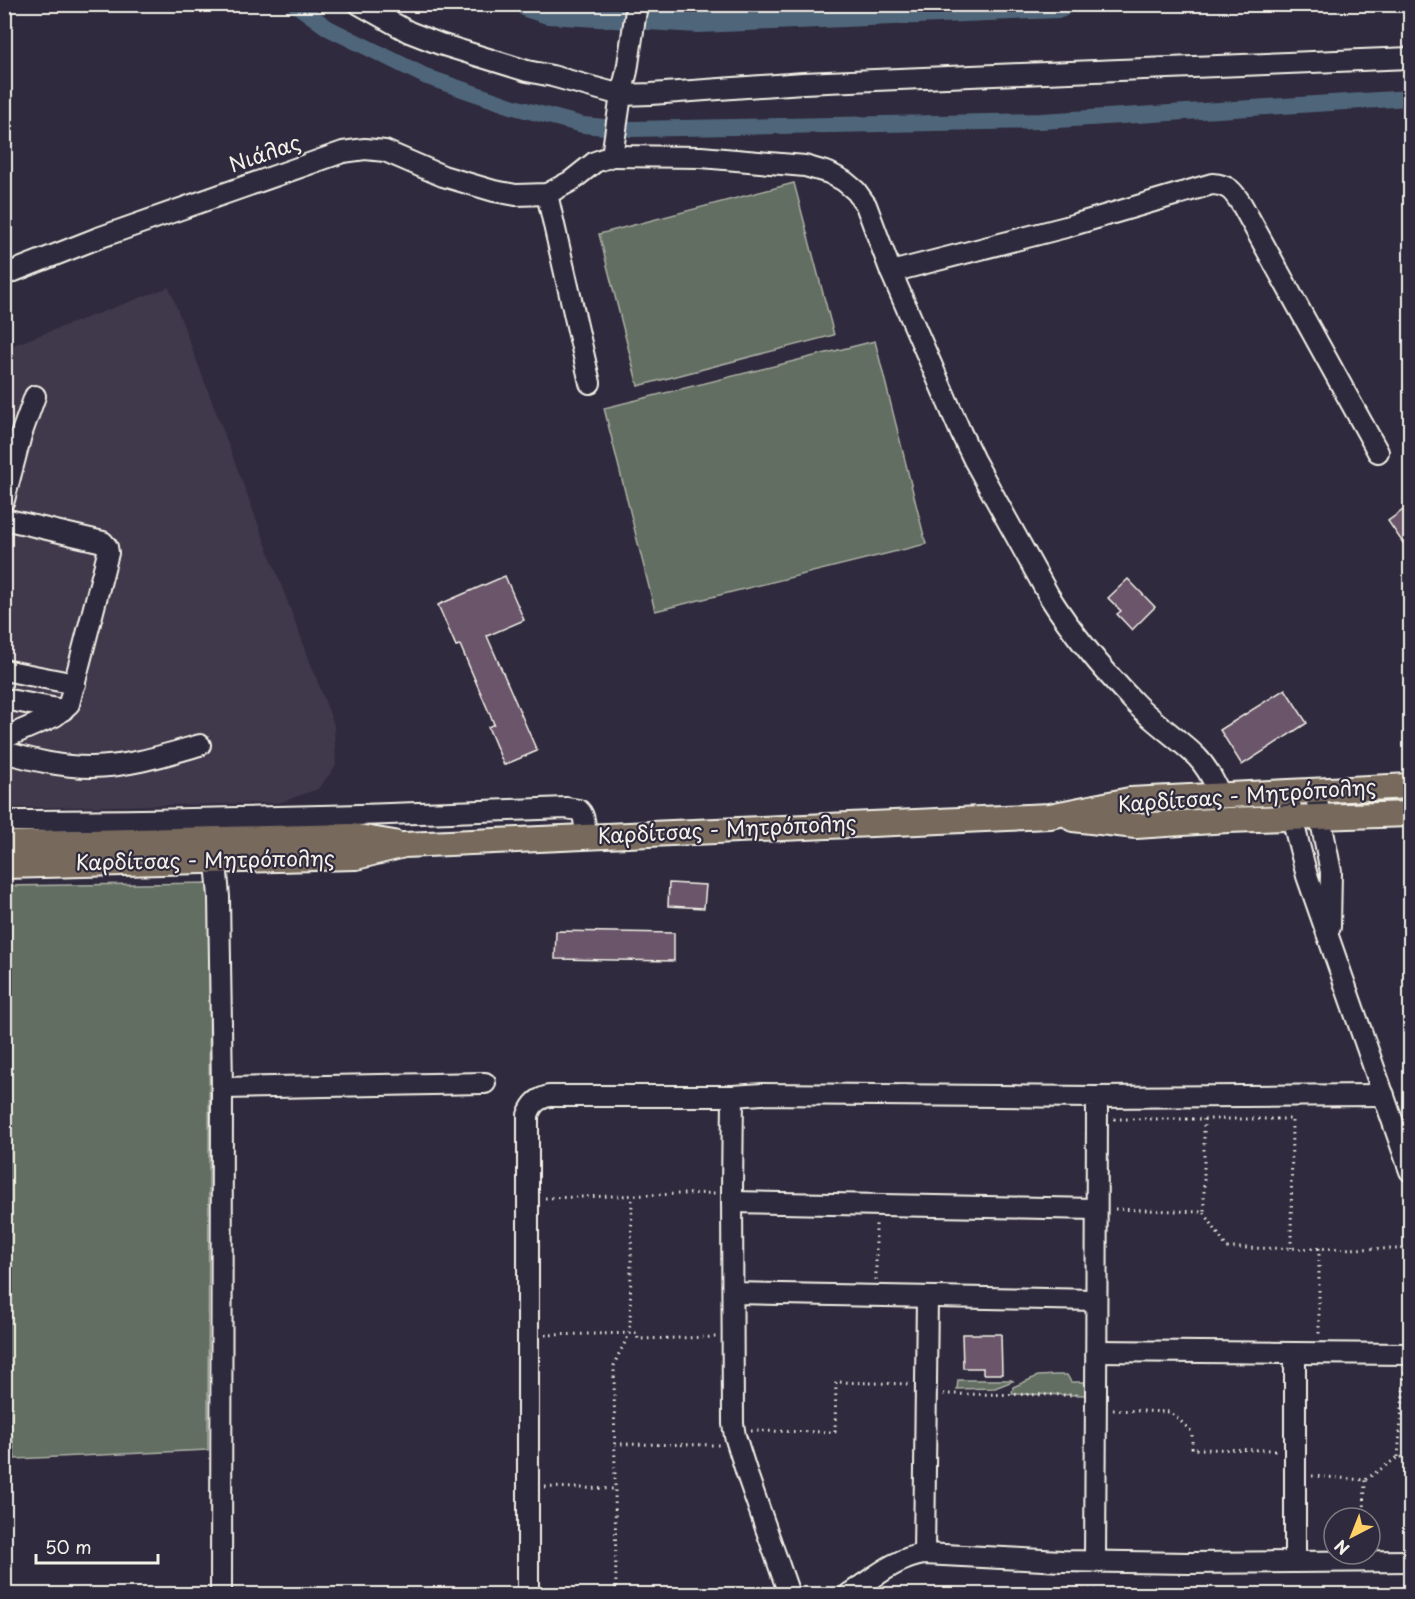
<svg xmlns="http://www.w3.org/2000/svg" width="1415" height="1599" font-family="'Playpen Sans',sans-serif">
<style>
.built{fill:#41374b}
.green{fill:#636e62;stroke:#acb0a5;stroke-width:1.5}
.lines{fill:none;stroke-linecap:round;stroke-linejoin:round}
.canal{stroke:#4f657a;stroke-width:16}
.river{stroke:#4f657a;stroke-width:28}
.building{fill:#6a556b;stroke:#f4f1e8;stroke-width:1.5}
.minor-casing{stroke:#f4f1e8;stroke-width:24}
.major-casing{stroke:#f4f1e8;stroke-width:28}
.path{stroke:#f4f1e8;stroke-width:3;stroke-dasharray:1.5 4.5;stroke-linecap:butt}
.minor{stroke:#2f2a3d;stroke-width:20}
.major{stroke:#77695c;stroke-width:24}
.labels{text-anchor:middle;stroke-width:4.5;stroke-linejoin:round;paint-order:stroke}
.street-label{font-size:21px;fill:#f4f1e8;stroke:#2f2a3d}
</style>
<rect width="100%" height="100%" fill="#2f2a3d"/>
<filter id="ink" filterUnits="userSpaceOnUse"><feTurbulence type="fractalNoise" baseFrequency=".0167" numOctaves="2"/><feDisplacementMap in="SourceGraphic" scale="12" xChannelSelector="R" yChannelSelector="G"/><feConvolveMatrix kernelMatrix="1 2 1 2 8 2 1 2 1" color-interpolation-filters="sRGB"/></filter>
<g filter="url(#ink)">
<polygon class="built" points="169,287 334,725 336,766 318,789 279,803 5,808 5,348"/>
<g class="green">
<polygon points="794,183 834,335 638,386 599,234"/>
<polygon points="875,341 926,544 655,611 604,408"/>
<polygon points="210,883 208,1450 15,1459 4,1363 4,886"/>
<polygon points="1056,1375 1067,1375 1071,1382 1085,1382 1085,1395 1012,1394 1013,1387 1038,1376"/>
<polygon points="958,1380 1011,1380 1013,1381 995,1388 957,1389"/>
</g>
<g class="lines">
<g class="canal">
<polyline points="295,4 328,28 427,77 514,107 583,125 605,127"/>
<polyline points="631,129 1041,121 1410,98"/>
</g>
<polyline class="river" points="529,4 548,10 698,19 1059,4"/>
</g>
<g class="building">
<polygon points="1410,505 1410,553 1388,521"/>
<polygon points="505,576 524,620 487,636 537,751 504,765 488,727 494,724 460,645 456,646 438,605"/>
<polygon points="1128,579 1155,607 1132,630 1117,614 1121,611 1108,598"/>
<polygon points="1285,689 1307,723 1242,765 1220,730"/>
<polygon points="669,883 706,885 704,908 668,906"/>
<polygon points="556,931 674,933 674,961 555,959"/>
<polygon points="962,1334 1001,1334 1002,1374 983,1374 983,1368 963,1368"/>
</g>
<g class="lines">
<g class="minor-casing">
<g id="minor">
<polyline points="359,4 409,32 440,44 527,71 552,76 621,95 651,94 803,83 1410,58"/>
<path d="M612,156L701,157L805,166L829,173L844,181L856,191L866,205L891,272L961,433L974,460L1049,596C1073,634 1103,670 1135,703C1154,723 1178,738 1197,757C1208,768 1214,782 1221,796"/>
<polyline points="547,194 590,383"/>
<path d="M891,272L1066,227L1212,184C1229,185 1233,191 1242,205L1378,452"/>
<polyline points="4,275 98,238 343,152 365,149 385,151 443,176 494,191 516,195 547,194 571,181 595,162 612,156 621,95 627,71 637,4"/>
<polyline points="4,500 21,435 35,396"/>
<polyline points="4,519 103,542 107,547 108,553 69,704 55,716 4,738"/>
<polyline points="4,670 75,684"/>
<polyline points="4,699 63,710"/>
<path d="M4,752C33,760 61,767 91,767C128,767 165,755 200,745"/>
<polyline points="1315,791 1331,872 1330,927"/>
<polyline points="1290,803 1292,818 1307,876 1410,1171"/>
<path d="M4,821C192,821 379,815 566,808L579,810C586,817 585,827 584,837"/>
<polyline points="216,861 219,897 222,1088 221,1594"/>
<polyline points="222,1088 485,1083"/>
<polyline points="1097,1097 1384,1095"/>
<polyline points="732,1202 1096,1209"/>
<polyline points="733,1293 1096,1300"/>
<polyline points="1097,1351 1295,1353 1295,1562"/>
<polyline points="1295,1353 1410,1354"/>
<polyline points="924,1554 927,1297"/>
<path d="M528,1594V1115C532,1104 537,1099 549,1096H733"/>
<path d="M789,1594L748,1477L735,1436L733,1424L732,1192L733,1096L762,1094L1097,1097C1096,1252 1097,1406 1095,1561"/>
<path d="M849,1594C874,1578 894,1559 924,1554L1062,1561L1189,1563L1410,1561"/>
</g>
</g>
<g class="major-casing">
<g id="major">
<polyline points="1073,819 1136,826 1228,820 1410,814"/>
<polyline points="4,844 352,836 394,843"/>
<polyline points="4,866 356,857 404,845 1050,816 1130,800 1410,786"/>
</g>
</g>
<g class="path">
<polyline points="1114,1119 1292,1119 1291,1248"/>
<polyline points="1204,1119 1204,1212"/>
<polyline points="545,1198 715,1193"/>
<polyline points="1115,1209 1204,1212 1227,1248 1410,1249"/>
<polyline points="1319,1248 1319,1336"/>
<polyline points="876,1280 876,1220"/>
<polyline points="545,1335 637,1333 638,1339 716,1337"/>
<polyline points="943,1394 1080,1395"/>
<polyline points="1113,1410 1171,1412 1192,1432 1192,1449 1279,1450"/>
<polyline points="751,1431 835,1432 836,1382 908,1384"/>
<polyline points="615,1444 721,1445"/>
<polyline points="1398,1457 1405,1369"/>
<polyline points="1312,1476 1365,1480 1398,1457 1410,1458"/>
<polyline points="545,1487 615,1489"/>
<polyline points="1364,1518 1365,1480"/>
<path d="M616,1594L614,1366C618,1352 628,1341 630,1328L632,1196"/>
<polyline points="945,1594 1007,1590 1410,1593"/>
</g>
<use href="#minor" class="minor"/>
<use href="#major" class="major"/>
</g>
</g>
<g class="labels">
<g class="street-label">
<text transform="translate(265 154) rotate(-19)" y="7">Νιάλας</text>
<text transform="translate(1247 796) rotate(-4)" y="7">Καρδίτσας - Μητρόπολης</text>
<text transform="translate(727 830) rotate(-3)" y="7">Καρδίτσας - Μητρόπολης</text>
<text transform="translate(205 861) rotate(-1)" y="7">Καρδίτσας - Μητρόπολης</text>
</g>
</g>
<rect width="1415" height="1599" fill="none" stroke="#2f2a3d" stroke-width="24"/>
<rect x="12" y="12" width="1391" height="1575" fill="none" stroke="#f4f1e8" stroke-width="2" filter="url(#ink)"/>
<g transform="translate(1352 1536) rotate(222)"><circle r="28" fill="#2f2a3d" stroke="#7e7a81" stroke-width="1.5"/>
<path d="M0-4.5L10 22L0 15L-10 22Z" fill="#ffd166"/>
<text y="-9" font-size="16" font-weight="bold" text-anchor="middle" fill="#f4f1e8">N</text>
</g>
<path d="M36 1554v9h122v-9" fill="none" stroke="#f4f1e8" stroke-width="3"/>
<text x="45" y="1554" font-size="18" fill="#f4f1e8" stroke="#2f2a3d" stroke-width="4.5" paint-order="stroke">50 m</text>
</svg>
